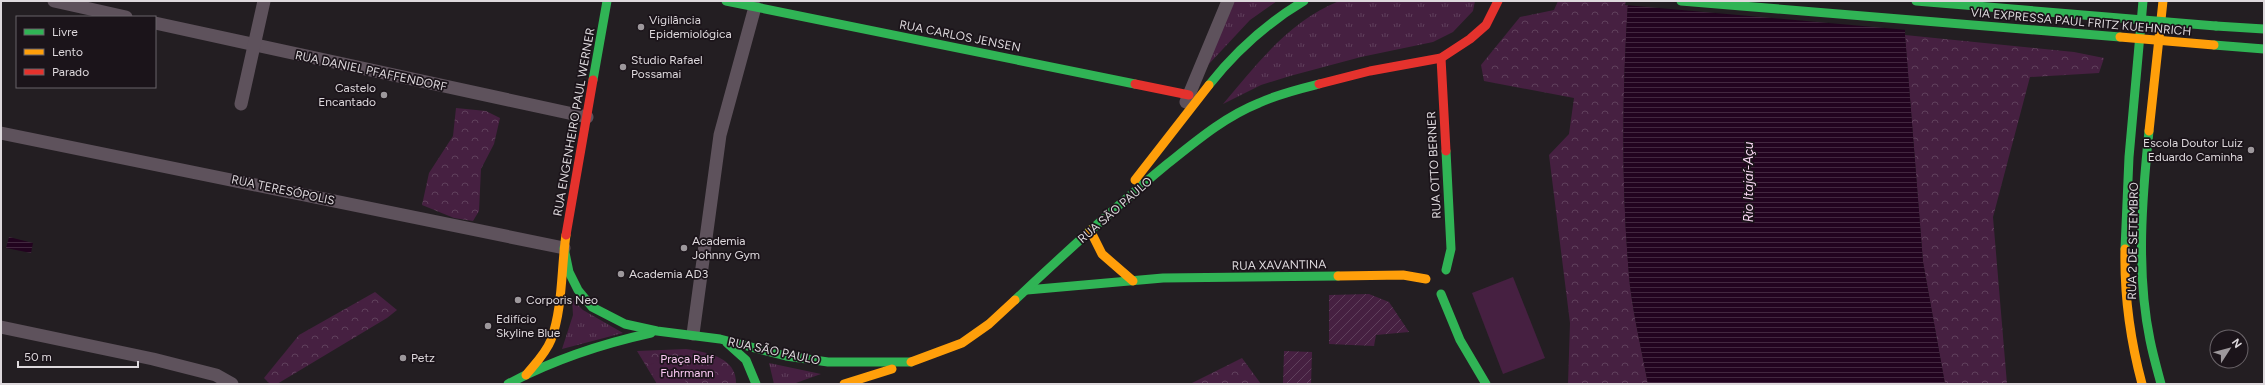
<svg xmlns="http://www.w3.org/2000/svg" width="2265" height="385" font-family="Figtree,sans-serif">
<style>
.grass{fill:url(#grass-tufts)}
.forest{fill:url(#forest-crowns)}
.garden{fill:url(#garden-furrows)}
.pitch{fill:#462041}
.water{fill:url(#water-rules)}
.pier{fill:#231e22}
.lines{fill:none;stroke-linecap:round;stroke-linejoin:round}
.street{stroke:#5e525c;stroke-width:13}
.fast{stroke:#30b455;stroke-width:9}
.slow{stroke:#ff9f0a;stroke-width:9}
.jam{stroke:#e5322d;stroke-width:9}
.fast-bridge{stroke:#30b455;stroke-width:9}
.slow-bridge{stroke:#ff9f0a;stroke-width:9}
.poi-dot{fill:#9d989c;stroke:#1b141a;stroke-width:1.5}
.labels{text-anchor:middle;stroke-width:3.5;stroke-linejoin:round;paint-order:stroke}
.poi-label{font-size:12px;fill:#ded9dd;stroke:#1b141a;text-anchor:start}
.street-label{font-size:12px;fill:#ded9dd;stroke:#1b141a}
.park-label{font-size:12px;fill:#fac9f2;stroke:#1b141a}
.water-label{font-size:13px;font-style:italic;fill:#fad8f4;stroke:#1b141a}
</style>
<defs>
<pattern id="grass-tufts" width="24" height="20" patternUnits="userSpaceOnUse"><rect width="24" height="20" fill="#462041"/><path d="M3 7l-1-3M5 7V3M7 7l1-3M15 17l-1-3M17 17v-4M19 17l1-3" fill="none" stroke="#60405c"/></pattern>
<pattern id="forest-crowns" width="20" height="18" patternUnits="userSpaceOnUse"><rect width="20" height="18" fill="#462041"/><path d="M2 6a3 3 0 1 1 6 0M12 15a3 3 0 1 1 6 0" fill="none" stroke="#60405c"/></pattern>
<pattern id="garden-furrows" width="10" height="10" patternUnits="userSpaceOnUse"><rect width="10" height="10" fill="#462041"/><path d="M-1 1l2-2M0 10L10 0M9 11l2-2" fill="none" stroke="#60405c"/></pattern>
<pattern id="water-rules" width="6" height="5" patternUnits="userSpaceOnUse"><rect width="6" height="5" fill="#22031f"/><path d="M0 2.5h6" fill="none" stroke="#42273f"/></pattern>
</defs>
<rect width="100%" height="100%" fill="#231e22"/>
<g class="grass">
<polygon points="1233,1 1277,1 1250,20 1208,65"/>
<path d="M1339,1H1475L1473,11L1453,32L1433,42L1361,57L1290,76L1261,85L1223,104C1257,64 1289,21 1339,1Z"/>
<polygon points="572,299 583,310 623,333 562,349 573,315"/>
<polygon points="769,363 821,374 793,384 774,384"/>
</g>
<g class="forest">
<path d="M1558,1H1628C1622,95 1621,192 1630,286C1634,318 1642,352 1648,384H1568L1570,323L1549,155L1569,134L1574,98L1484,81L1481,65L1520,17L1554,10Z"/>
<polygon points="1905,35 2074,52 2104,58 2099,73 2030,77 1993,217 2007,384 1945,384 1923,262"/>
<polygon points="456,108 486,111 500,118 494,144 481,169 479,211 473,221 454,218 422,205 429,173 453,136"/>
<polygon points="375,292 397,310 387,318 277,384 270,384 264,378 299,335"/>
<path d="M686,349C706,352 737,357 736,384H657L637,351Z"/>
<polygon points="1242,358 1261,384 1190,384"/>
</g>
<g class="garden">
<polygon points="1369,294 1389,302 1409,332 1376,335 1374,346 1329,344 1329,295"/>
<polygon points="1284,351 1312,352 1311,384 1283,384"/>
</g>
<g class="pitch">
<polygon points="1513,277 1545,358 1503,374 1472,293"/>
<polygon points="669,354 687,384 658,384 648,366"/>
</g>
<g class="water">
<path d="M1628,1H1905V35L1923,262L1945,384H1648C1642,352 1634,318 1630,286C1621,192 1622,95 1628,1Z"/>
<polygon points="9,237 33,243 31,253 6,248"/>
</g>
<polygon class="pier" points="1626,1 1907,1 1907,30 1625,5"/>
<g class="lines">
<g class="street">
<polyline points="54,1 126,17"/>
<polyline points="155,23 587,117"/>
<polyline points="1186,102 1228,1"/>
<polyline points="241,104 264,1"/>
<polyline points="1,133 564,248"/>
<polyline points="1,327 153,359 216,375 232,384"/>
<polyline points="693,334 720,135 755,7"/>
</g>
<g class="fast">
<polyline points="726,1 1135,84"/>
<polyline points="2216,26 2264,29"/>
<polyline points="2214,45 2264,49"/>
<polyline points="593,80 607,1"/>
<path d="M1209,85C1236,51 1267,23 1304,1"/>
<path d="M2149,131C2142,199 2136,272 2150,340C2153,355 2157,369 2161,384"/>
<polyline points="1446,151 1451,249 1446,270"/>
<polyline points="564,248 569,272 578,290 592,307 625,324 657,331 720,339 786,356 828,362 911,362"/>
<polyline points="2125,249 2129,157 2143,1"/>
<polyline points="1027,290 1163,278 1338,276"/>
<polyline points="1441,294 1460,340 1486,384"/>
<path d="M1015,300C1065,253 1114,208 1166,165C1195,142 1224,117 1259,103C1278,94 1299,89 1319,84"/>
<polyline points="727,343 746,360 756,384"/>
<path d="M508,384C553,360 601,344 651,333"/>
</g>
<g class="slow">
<polyline points="2149,131 2163,1"/>
<polyline points="1135,180 1209,85"/>
<polyline points="1090,230 1102,254 1133,281"/>
<path d="M2125,249C2124,295 2130,339 2142,384"/>
<polyline points="1338,276 1403,275 1426,279"/>
<polyline points="911,362 962,343 989,324 1015,300"/>
<path d="M526,375C535,364 546,353 551,340C563,308 561,268 566,235"/>
<polyline points="844,384 892,369"/>
</g>
<g class="jam">
<polyline points="1441,58 1446,151"/>
<polyline points="1135,84 1189,95"/>
<polyline points="1319,84 1370,71 1441,58 1470,39 1486,25 1498,1"/>
<polyline points="566,235 593,80"/>
</g>
<g class="fast-bridge">
<polyline points="1681,1 2120,37"/>
<polyline points="1916,1 2216,26"/>
</g>
<polyline class="slow-bridge" points="2120,37 2214,45"/>
</g>
<g class="poi-dot">
<circle cx="641" cy="27" r="4"/>
<circle cx="623" cy="67" r="4"/>
<circle cx="384" cy="95" r="4"/>
<circle cx="2251" cy="150" r="4"/>
<circle cx="684" cy="248" r="4"/>
<circle cx="621" cy="274" r="4"/>
<circle cx="518" cy="300" r="4"/>
<circle cx="488" cy="326" r="4"/>
<circle cx="403" cy="358" r="4"/>
</g>
<g class="labels">
<g class="poi-label">
<text x="649" y="24">Vigilância<tspan x="649" dy="14">Epidemiológica</tspan></text>
<text x="631" y="64">Studio Rafael<tspan x="631" dy="14">Possamai</tspan></text>
<text x="376" y="92" text-anchor="end">Castelo<tspan x="376" dy="14">Encantado</tspan></text>
<text x="2243" y="147" text-anchor="end">Escola Doutor Luiz<tspan x="2243" dy="14">Eduardo Caminha</tspan></text>
<text x="692" y="245">Academia<tspan x="692" dy="14">Johnny Gym</tspan></text>
<text x="629" y="278">Academia AD3</text>
<text x="526" y="304">Corporis Neo</text>
<text x="496" y="323">Edifício<tspan x="496" dy="14">Skyline Blue</tspan></text>
<text x="411" y="362">Petz</text>
</g>
<g class="street-label">
<text transform="translate(2081 22) rotate(5)" y="4">VIA EXPRESSA PAUL FRITZ KUEHNRICH</text>
<text transform="translate(960 36) rotate(11)" y="4">RUA CARLOS JENSEN</text>
<text transform="translate(371 71) rotate(12)" y="4">RUA DANIEL PFAFFENDORF</text>
<text transform="translate(574 122) rotate(-80)" y="4">RUA ENGENHEIRO PAUL WERNER</text>
<text transform="translate(1434 165) rotate(-93)" y="4">RUA OTTO BERNER</text>
<text transform="translate(283 190) rotate(12)" y="4">RUA TERESÓPOLIS</text>
<text transform="translate(1115 210) rotate(-41)" y="4">RUA SÃO PAULO</text>
<text transform="translate(2133 241) rotate(-89)" y="4">RUA 2 DE SETEMBRO</text>
<text transform="translate(1279 265) rotate(-1)" y="4">RUA XAVANTINA</text>
<text transform="translate(774 351) rotate(12)" y="4">RUA SÃO PAULO</text>
</g>
<g class="park-label">
<text x="687" y="363">Praça Ralf<tspan x="687" dy="14">Fuhrmann</tspan></text>
</g>
<g class="water-label">
<text transform="translate(1748 182) rotate(-90)" y="5">Rio Itajaí-Açu</text>
</g>
</g>
<rect width="2265" height="385" fill="none" stroke="#ded9dd" stroke-width="4"/>
<rect x="16" y="16" width="140" height="72" fill="#1b141a" stroke="#696368"/>
<rect x="24" y="29" width="20" height="6" fill="#30b455" stroke="#696368"/>
<text x="52" y="36" font-size="12" fill="#ded9dd">Livre</text>
<rect x="24" y="49" width="20" height="6" fill="#ff9f0a" stroke="#696368"/>
<text x="52" y="56" font-size="12" fill="#ded9dd">Lento</text>
<rect x="24" y="69" width="20" height="6" fill="#e5322d" stroke="#696368"/>
<text x="52" y="76" font-size="12" fill="#ded9dd">Parado</text>
<g transform="translate(2229 349) rotate(54)"><circle r="19" fill="#1b141a" stroke="#696368"/>
<path d="M0-3L7 15L0 10L-7 15Z" fill="#9d989c"/>
<text y="-6" font-size="11" font-weight="bold" text-anchor="middle" fill="#ded9dd">N</text>
</g>
<path d="M18 361v6h120v-6" fill="none" stroke="#ded9dd" stroke-width="2"/>
<text x="24" y="361" font-size="12" fill="#ded9dd" stroke="#1b141a" stroke-width="3" paint-order="stroke">50 m</text>
</svg>
